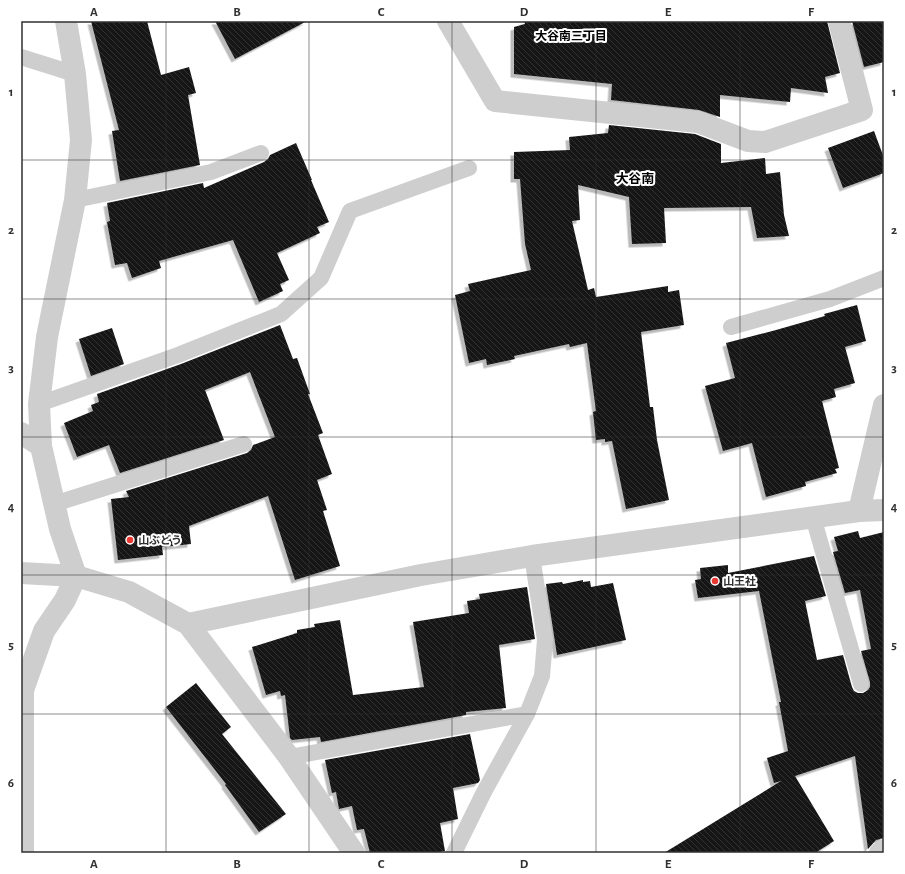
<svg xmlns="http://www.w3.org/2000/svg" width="905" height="874" font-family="'Alegreya Sans','Noto Sans JP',sans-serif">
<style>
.building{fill:url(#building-back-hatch);filter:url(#shadow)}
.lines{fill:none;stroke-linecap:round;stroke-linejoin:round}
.service{stroke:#cecece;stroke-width:16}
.minor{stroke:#cecece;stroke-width:22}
.grid{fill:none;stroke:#313131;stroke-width:1;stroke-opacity:0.55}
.poi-dot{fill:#e93932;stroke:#fff;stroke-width:1.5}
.labels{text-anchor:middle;stroke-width:4;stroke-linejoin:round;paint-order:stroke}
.poi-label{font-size:11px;font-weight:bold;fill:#313131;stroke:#fff;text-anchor:start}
.neighbourhood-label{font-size:12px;font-weight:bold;fill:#000;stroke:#fff}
.quarter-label{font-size:13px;font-weight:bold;fill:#000;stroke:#fff}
.neatline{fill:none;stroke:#313131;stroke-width:1.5}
.grid-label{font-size:13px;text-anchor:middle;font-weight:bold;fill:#313131}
</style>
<defs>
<pattern id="building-back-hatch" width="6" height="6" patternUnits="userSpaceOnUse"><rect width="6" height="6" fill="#181818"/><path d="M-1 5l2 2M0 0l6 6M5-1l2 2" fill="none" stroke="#313131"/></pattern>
<filter id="shadow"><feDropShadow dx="-3.5" dy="3.5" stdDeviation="0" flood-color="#0004"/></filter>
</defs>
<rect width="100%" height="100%" fill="#fff"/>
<g class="building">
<polygon points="91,21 147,21 161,75 189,67 196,93 188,95 200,165 120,181 112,131 119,130"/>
<polygon points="215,21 307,21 235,59"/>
<polygon points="524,21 827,21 840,73 825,77 828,93 791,88 790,102 720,95 720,117 699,110 611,100 612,84 514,74 514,27 525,24"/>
<polygon points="852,21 884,21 884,62 864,67"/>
<polygon points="609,125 695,134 721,144 721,163 765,158 766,174 780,172 784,215 789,236 757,238 751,207 664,208 666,243 632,244 629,197 578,185 580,220 572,221 588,290 594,288 596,297 668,286 668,292 679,290 684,325 641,332 650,407 653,407 657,440 669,500 626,509 612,441 605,442 605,439 596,440 593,412 596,411 587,343 570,347 569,344 514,356 515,359 487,365 486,359 469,363 455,295 470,291 468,284 531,270 525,244 520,179 514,179 514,152 570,150 569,137 608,133"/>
<polygon points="874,131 884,158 884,173 843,188 828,148"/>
<polygon points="296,143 312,180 311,180 329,222 317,227 320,233 277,253 289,280 280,284 283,291 259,302 233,240 159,261 161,268 132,278 127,263 115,265 107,222 110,221 107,203 203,183 204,188 264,162 268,159 270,155"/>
<polygon points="857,305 866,341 845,347 855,383 834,389 836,397 822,401 839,468 835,469 837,473 805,482 806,486 766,497 752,443 723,451 705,386 735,378 726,343 776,330 825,316 824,314"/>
<polygon points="280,325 293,359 297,358 310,394 308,394 323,433 318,435 332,474 317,480 327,510 323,511 340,566 295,580 268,496 189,526 191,544 162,547 163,555 118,560 111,499 129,497 126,491 247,453 251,450 253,445 275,437 250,372 205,390 224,440 120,473 109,445 77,457 64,423 93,411 91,405 99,402 97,394 181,364"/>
<polygon points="112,328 124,364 91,376 79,339"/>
<polygon points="858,531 860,538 884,532 884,838 876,840 868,849 855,756 795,776 834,841 815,853 664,853 781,781 774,783 767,758 788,751 779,702 781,702 759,591 698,598 695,580 701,579 700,568 728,565 728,573 814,556 826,596 805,601 817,660 843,655 852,687 854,691 858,693 863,693 868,690 870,687 870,682 861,651 871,649 860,590 845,593 833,552 838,551 834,537"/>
<polygon points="583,580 583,582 590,581 591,587 613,583 626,640 557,655 546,584 562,582 563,584"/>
<polygon points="527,587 535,639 499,645 506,708 466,712 466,715 321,742 320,737 292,740 290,738 285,695 281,696 280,691 266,695 252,647 297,633 297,630 315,627 314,624 340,620 353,695 424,687 413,622 469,613 467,601 480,599 479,594"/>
<polygon points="196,683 231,727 222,734 286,814 259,832 225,785 226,784 166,707"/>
<polygon points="470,734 480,780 478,783 453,788 458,819 440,823 445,851 432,853 370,853 364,829 357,830 352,806 339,809 336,792 332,793 325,760"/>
</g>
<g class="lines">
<g class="service">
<polyline points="21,57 75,74"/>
<polyline points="75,200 211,172 261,153"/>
<polyline points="731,327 830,299 884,278"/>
<polyline points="39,404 178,355 281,314 321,278 350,211 469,168"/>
<polyline points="54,504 244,444"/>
<polyline points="813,517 861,684"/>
<polyline points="289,757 527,714"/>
<polyline points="454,853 484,792 527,714 542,676 545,640 532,556"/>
</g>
<g class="minor">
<polyline points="448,21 495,101 698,122 748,141 765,142 862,110 839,21"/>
<polyline points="21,433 41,446"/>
<polyline points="859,511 884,405"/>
<polyline points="21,573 76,576 129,592 188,624 289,757 354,853"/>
<polyline points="188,624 421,575 532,556 859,511 884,510"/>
<polyline points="23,853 23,690 44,631 65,600 76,576 60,529 41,446 39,404 47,337 75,200 81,140 75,74 66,21"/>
<polyline points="880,853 884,850"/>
</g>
</g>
<path class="grid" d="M166,21V853M309,21V853M452,21V853M596,21V853M740,21V853M21,160H884M21,299H884M21,437H884M21,575H884M21,714H884"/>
<g class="poi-dot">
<circle cx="130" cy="540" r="4"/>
<circle cx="715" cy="581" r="4"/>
</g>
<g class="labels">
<g class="poi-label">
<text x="138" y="544">山ぶどう</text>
<text x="723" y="585">山王社</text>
</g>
<g class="neighbourhood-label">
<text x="571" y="40">大谷南三丁目</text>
</g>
<g class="quarter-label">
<text x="635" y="183">大谷南</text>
</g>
</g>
<rect width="905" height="874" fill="none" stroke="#ffffff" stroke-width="44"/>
<rect x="22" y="22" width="861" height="830" class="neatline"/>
<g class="grid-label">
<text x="94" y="16">A</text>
<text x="237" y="16">B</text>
<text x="381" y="16">C</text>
<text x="524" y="16">D</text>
<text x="668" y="16">E</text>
<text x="811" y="16">F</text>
<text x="11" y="96">1</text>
<text x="894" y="96">1</text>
<text x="11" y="234">2</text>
<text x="894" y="234">2</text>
<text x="11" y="372">3</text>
<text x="894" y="372">3</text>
<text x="11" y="511">4</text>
<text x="894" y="511">4</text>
<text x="11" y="649">5</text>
<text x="894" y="649">5</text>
<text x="11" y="787">6</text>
<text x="894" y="787">6</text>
<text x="94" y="868">A</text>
<text x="237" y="868">B</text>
<text x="381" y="868">C</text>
<text x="524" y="868">D</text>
<text x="668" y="868">E</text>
<text x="811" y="868">F</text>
</g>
</svg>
